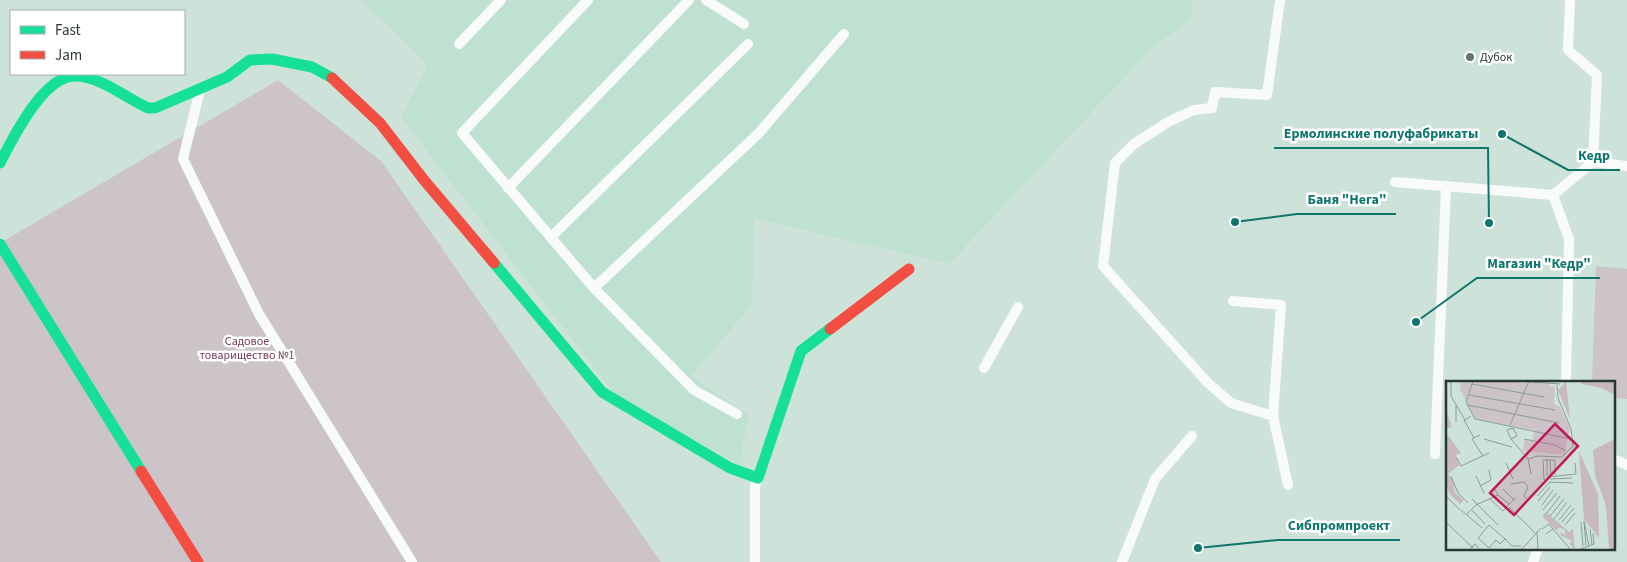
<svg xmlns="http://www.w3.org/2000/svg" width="1627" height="562" font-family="'Source Sans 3',sans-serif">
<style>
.built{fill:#bfe1d1}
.green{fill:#ccc4c8}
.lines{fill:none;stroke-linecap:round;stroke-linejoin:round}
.lane{stroke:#f8fbf9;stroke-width:10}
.fast{stroke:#16e098;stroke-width:11}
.jam{stroke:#f24e42;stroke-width:11}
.poi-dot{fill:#62746b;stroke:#fff;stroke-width:2}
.labels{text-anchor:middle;stroke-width:5;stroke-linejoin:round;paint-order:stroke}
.poi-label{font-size:12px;fill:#293831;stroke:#fff;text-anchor:start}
.park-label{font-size:12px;fill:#763e5a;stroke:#fff}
.inset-road{fill:none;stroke:#8b9e95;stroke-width:1}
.view{fill:#c2185b;fill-opacity:0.15;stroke:#c2185b;stroke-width:2.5}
.inset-edge{fill:none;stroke:#293831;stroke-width:2.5}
.leader{fill:none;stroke:#0f766e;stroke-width:2}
.callout-dot{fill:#0f766e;stroke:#fff;stroke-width:2}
.callout-label{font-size:14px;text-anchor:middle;font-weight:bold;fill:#0f766e;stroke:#fff;stroke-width:5;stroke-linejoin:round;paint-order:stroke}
</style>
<rect width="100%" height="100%" fill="#cde2d8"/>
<polygon class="built" points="361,0 1193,0 1190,20 1151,49 949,264 755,218 752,305 691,376 749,415 739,464 617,397 401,117 428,65"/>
<g class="green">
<polygon points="278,80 381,161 661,562 0,562 0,243"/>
<polygon points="1596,266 1627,269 1627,399 1613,398 1613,382 1592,382"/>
</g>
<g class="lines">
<g class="lane">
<polyline points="588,0 462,133 594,288 759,133 844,34"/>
<polyline points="706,0 744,24"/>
<polyline points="1570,0 1568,50 1597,75 1593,162"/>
<polyline points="459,44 501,0"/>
<polyline points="200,90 183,159 259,314 412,562"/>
<polyline points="1395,182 1553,195 1569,239 1566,382"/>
<polyline points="508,188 689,0"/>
<polyline points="1553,195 1593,162 1627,166"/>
<polyline points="551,237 748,44"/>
<polyline points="594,288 694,390 737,414"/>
<polyline points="1233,301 1281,305 1273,416 1288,485"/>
<polyline points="984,368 1018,307"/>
<polyline points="1273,416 1231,403 1207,382 1103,266 1115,163 1134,144 1168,122 1194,110 1212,108 1215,92 1267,95 1280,1"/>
<polyline points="1435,454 1446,186"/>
<polyline points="1613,459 1627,465"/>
<polyline points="755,562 755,487 757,479"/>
<polyline points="1122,562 1155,479 1192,436"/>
<polyline points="1533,562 1538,548"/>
</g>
<g class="fast">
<path d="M0,163C13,138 43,76 75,76C100,76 126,98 148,108H155L227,77L250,60L272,59L312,67L332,78"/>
<polyline points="0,244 141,471"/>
<polyline points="494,263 602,392 730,468 758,478 801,351 830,329"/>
</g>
<g class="jam">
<polyline points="332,78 380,123 424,180 494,263"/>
<polyline points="830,329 909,269"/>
<polyline points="141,471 198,562"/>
</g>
</g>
<circle class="poi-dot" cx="1470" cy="57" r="5"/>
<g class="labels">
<g class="poi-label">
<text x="1480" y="61">Дубок</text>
</g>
<g class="park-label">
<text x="247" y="345">Садовое<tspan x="247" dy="14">товарищество №1</tspan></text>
</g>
</g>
<g transform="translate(1446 381)">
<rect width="169" height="169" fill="#cde2d8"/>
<path d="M14,0H103V5L109,6L108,23L114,26L124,48L118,74L77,70L79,58L87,59L88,49L29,38L14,8Z" fill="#ccc4c8"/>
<path d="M118,0H120L124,38L112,9L118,4ZM135,0H169V14L156,7L135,3ZM0,29L6,46L1,47V53L15,72L9,74L13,84L2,93L7,99L9,112L18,119L14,123L3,112L0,103ZM169,58V169H163L160,125L149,94L147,69ZM133,70L152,113L153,157L138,138ZM100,131L123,151L127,148L129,169L123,162L127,160L114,154L115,151L120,155L118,148L112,147L111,150L96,135Z" fill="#c7b9bf"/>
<path class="inset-road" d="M5,0V15L19,39L25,35M27,0L20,21L29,38L125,58M73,0L114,3M26,3L98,16M23,14L109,29M10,24V41M22,24L113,42M18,39L28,57M64,44L83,0M34,54L26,58L37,75M38,58L66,66M65,58L61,49L67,47L71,55L65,58L82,78L85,93M78,58L109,64L120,70M10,76L15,85L43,72M82,78L92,75L116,76L127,65L125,48L112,17L111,4M101,79V95M104,79L105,95M60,82L67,98M5,95L12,112L22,122M30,95L38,112M102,96L130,93L129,82M104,98L126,97M98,99L97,79H109V94M65,103L78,101L82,106L78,115L82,119M34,105L45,99L43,89M57,108L68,119M52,114L63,123L70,117M0,115L14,129M91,115L104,101L127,102M26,118L52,144M44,118L57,130L63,123M92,120L104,106M96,124L107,109M63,126L89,152M15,129L36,147M26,129L39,143M97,129L111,112M101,132L114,115M20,134L30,124L52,114L48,107M104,135L118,118M108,138L121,121M113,139L125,124M116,141L128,127M135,141L137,165M1,142L27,167M119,144L129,132M96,148L103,143L107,148L100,153M107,148L125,169M144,148L146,164M91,151L92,169M59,158L54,163L50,159L43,167L32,157L43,144L59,158L66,165H75M140,165L138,140L143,165M23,169L29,163L34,169M75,169L95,147M132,169L148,163L147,152"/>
<path class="view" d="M109,43L132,65L68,134L44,112Z"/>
<rect width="169" height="169" class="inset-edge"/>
</g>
<path class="leader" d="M1489 223L1488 148H1274M1502 134L1568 170H1620M1235 222L1297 214H1396M1416 322L1477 278H1600M1198 548L1278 540H1400"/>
<g class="callout-dot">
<circle cx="1489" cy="223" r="5"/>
<circle cx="1502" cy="134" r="5"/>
<circle cx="1235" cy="222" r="5"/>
<circle cx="1416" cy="322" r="5"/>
<circle cx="1198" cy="548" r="5"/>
</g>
<g class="callout-label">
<text x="1381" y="138">Ермолинские полуфабрикаты</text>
<text x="1594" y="160">Кедр</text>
<text x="1347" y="204">Баня "Нега"</text>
<text x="1539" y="268">Магазин "Кедр"</text>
<text x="1339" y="530">Сибпромпроект</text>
</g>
<rect x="10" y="10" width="175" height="65" fill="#ffffff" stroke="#a9afad"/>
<rect x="20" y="26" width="25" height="8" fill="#16e098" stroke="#a9afad"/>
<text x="55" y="35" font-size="15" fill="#293831">Fast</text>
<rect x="20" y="51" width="25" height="8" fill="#f24e42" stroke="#a9afad"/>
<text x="55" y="60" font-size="15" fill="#293831">Jam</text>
</svg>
